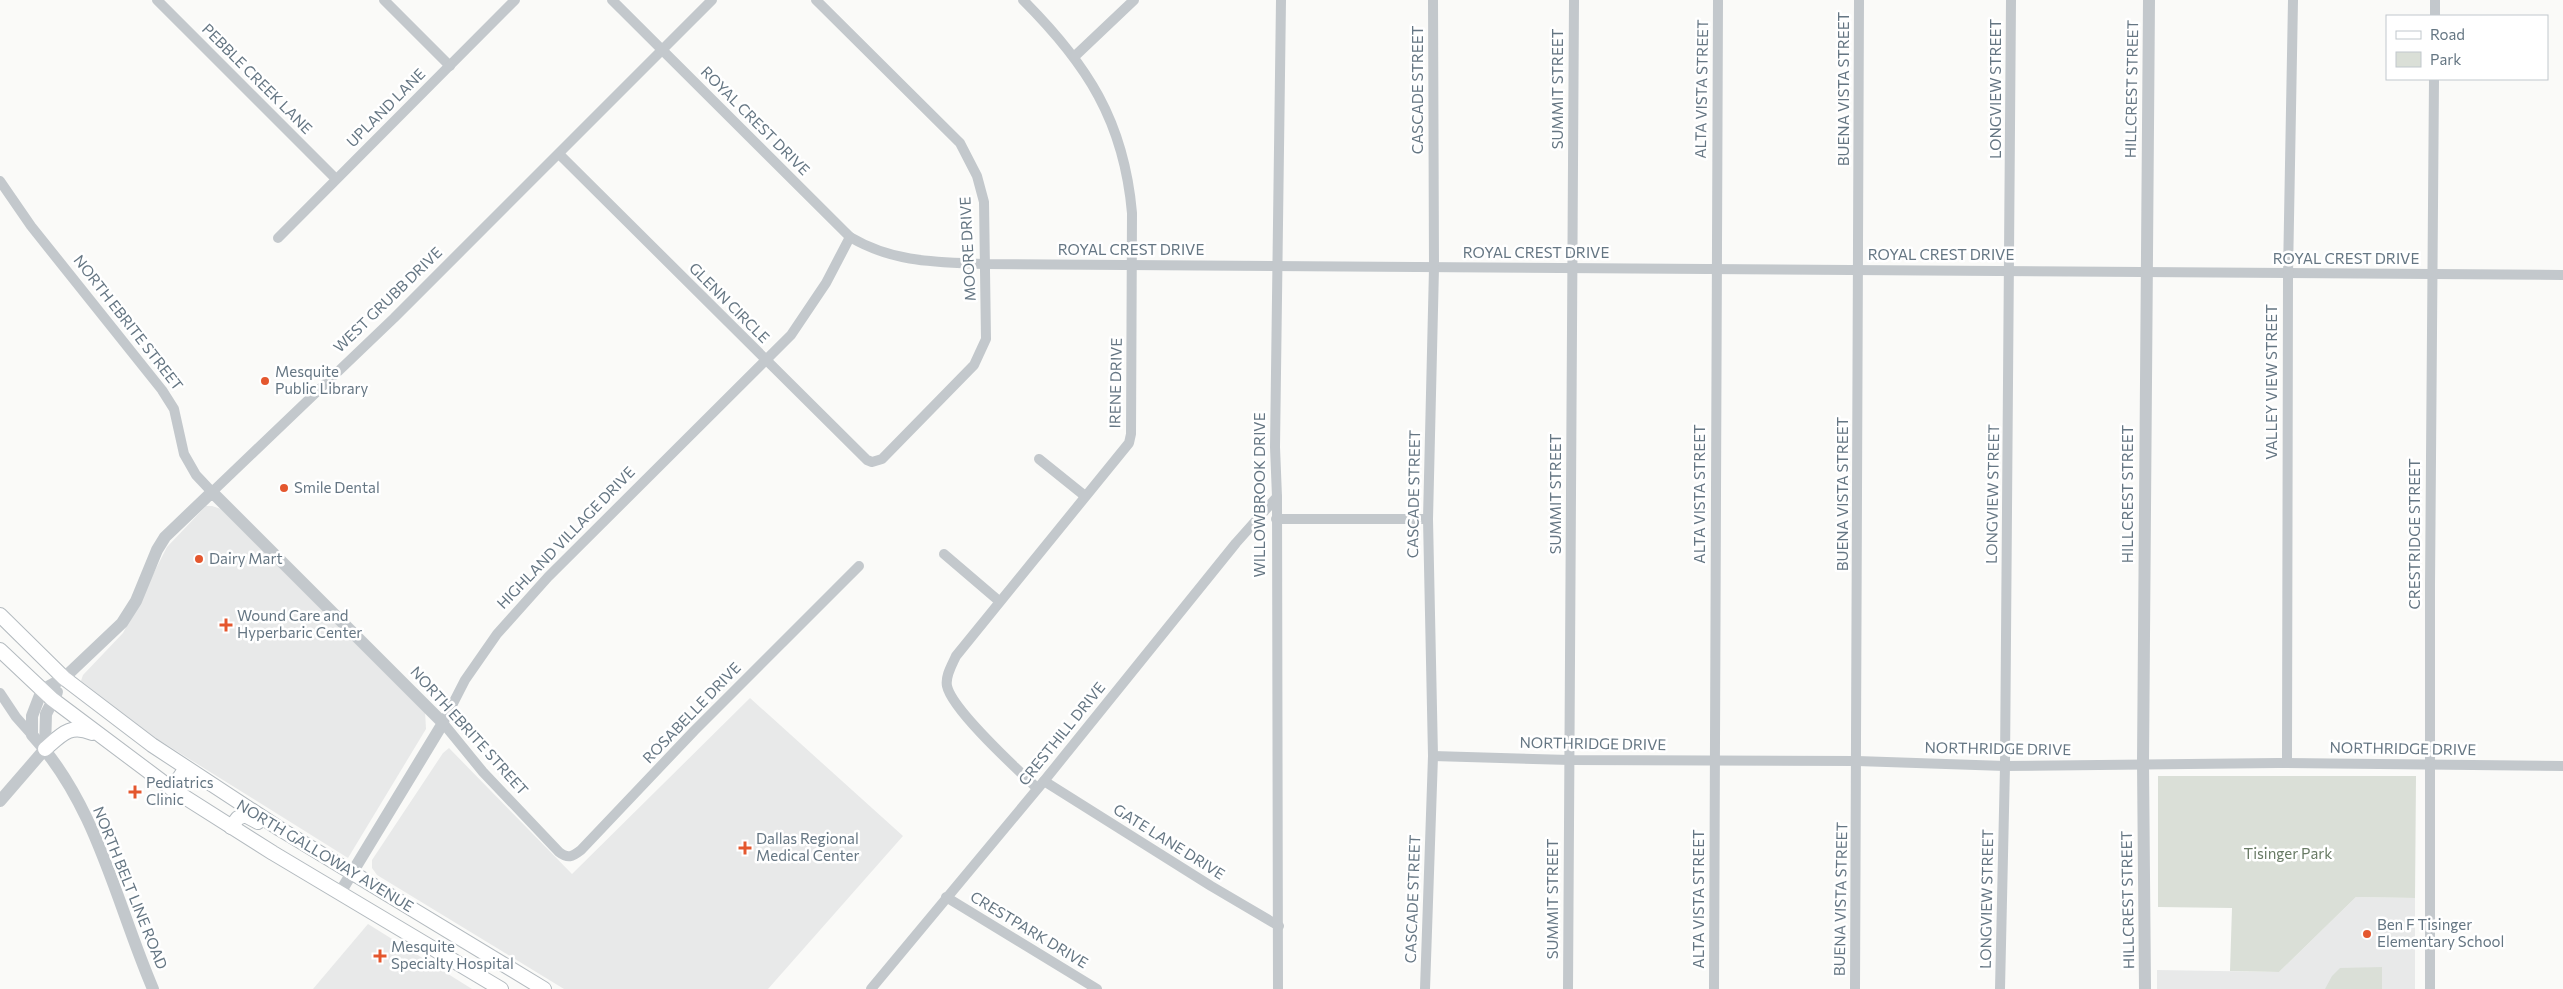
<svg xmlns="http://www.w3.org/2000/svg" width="2563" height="989" font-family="Commissioner,sans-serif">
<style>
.built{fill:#e8e9e9}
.green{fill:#dadfd7}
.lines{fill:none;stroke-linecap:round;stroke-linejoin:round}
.secondary-casing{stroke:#b3babf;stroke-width:16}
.minor{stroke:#c3c8cc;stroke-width:10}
.tertiary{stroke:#c3c8cc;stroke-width:12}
.secondary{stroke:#fff;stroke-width:14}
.poi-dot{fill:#e4572e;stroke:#fff;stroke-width:2}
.labels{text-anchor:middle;stroke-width:5;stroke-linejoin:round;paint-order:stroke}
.street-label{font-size:15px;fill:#657683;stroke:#fff}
.poi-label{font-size:15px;fill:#657683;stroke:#fff;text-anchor:start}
.park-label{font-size:15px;fill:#687a64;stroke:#fff}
</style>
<rect width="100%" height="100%" fill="#fafaf8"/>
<g class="built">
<polygon points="206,506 212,506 221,509 425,711 426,729 348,858 154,737 81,681 83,675 123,633 167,547"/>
<polygon points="750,698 903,836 768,989 564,989 377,875 372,868 372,860 443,753 449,748 572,874"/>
<polygon points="2356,897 2415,898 2415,989 2157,989 2157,970 2279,972"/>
<polygon points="368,924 472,989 313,989"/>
</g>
<g class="green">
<polygon points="2158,776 2416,776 2415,898 2356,897 2279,972 2230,971 2232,908 2158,907"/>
<polygon points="2382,967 2382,989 2325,989 2332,976 2340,968"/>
</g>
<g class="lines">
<g class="secondary-casing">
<g id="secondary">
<polyline points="0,615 64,678 152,745 280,829 544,989"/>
<polyline points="0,650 52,699 172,789 273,853 501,989"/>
<path d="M45,749C61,735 70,723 92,733"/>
<polyline points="172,789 186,768"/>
<polyline points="231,827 238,818 245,815 258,822"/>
</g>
</g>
<g class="minor">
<polyline points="157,0 336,179"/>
<polyline points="384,0 450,66"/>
<path d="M612,0L850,237C894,263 937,262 986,264L2563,275"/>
<path d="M1023,0C1087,64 1124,121 1132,213L1131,434L1129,443L956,656C952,665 945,676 947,686C952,710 1017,769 1037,788"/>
<polyline points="2435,16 2435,0"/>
<polyline points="1075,56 1134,0"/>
<polyline points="560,155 867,460 872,462 882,459 974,365 986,339 984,202 977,176 960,143 816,0"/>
<polyline points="0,181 31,226 162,390 174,409 184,454 196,475 212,492 394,318 712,0"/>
<path d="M850,237L826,283L791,335L548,577L497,634L465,680L443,723L483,772L559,852C568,859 572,857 581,850L694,731L859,566"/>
<polyline points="278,238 515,0"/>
<polyline points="1039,459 1085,496"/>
<polyline points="1276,519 1428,519"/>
<polyline points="944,554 999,601"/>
<polyline points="0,693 16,717 32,735"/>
<polyline points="1433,756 1570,760 1857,761 2005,766 2278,763 2563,766"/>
<polyline points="2287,763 2288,274 2293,0"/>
<polyline points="1044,781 1211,886 1279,926"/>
<polyline points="946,897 1097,989"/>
<polyline points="871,989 1044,781 1236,543 1277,497"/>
<polyline points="1278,989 1277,497 1275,447 1281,0"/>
<polyline points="1425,989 1433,756 1428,519 1434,268 1433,0"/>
<polyline points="1568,989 1574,0"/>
<polyline points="1714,989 1718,0"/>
<polyline points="1855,989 1859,0"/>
<polyline points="2000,989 2005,766 2011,0"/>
<polyline points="2430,989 2430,586 2434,79"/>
</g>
<g class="tertiary">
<polyline points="45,749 46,714 57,692"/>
<polyline points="0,801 45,749"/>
<path d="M153,989C116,903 97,805 32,735V716L42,690L64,678L122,623L136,601L157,550L165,537L212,492L443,723L341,891"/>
<polyline points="2145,989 2143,763 2149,0"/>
</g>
<use href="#secondary" class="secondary"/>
</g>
<g class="poi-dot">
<circle cx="265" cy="381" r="5"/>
<circle cx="284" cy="488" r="5"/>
<circle cx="199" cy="559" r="5"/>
<path d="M223.5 617.5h5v5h5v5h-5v5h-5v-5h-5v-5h5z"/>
<path d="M132.5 784.5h5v5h5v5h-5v5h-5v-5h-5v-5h5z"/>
<path d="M742.5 840.5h5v5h5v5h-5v5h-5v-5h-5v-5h5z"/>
<circle cx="2367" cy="934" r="5"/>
<path d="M377.5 948.5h5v5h5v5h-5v5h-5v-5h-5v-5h5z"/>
</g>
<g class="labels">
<g class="street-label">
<text transform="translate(257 79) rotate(45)" y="5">PEBBLE CREEK LANE</text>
<text transform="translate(1558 89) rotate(-90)" y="5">SUMMIT STREET</text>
<text transform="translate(1702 89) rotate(-89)" y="5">ALTA VISTA STREET</text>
<text transform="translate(1844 89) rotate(-90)" y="5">BUENA VISTA STREET</text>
<text transform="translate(1996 89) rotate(-90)" y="5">LONGVIEW STREET</text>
<text transform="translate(2132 89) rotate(-89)" y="5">HILLCREST STREET</text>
<text transform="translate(1418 90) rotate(-90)" y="5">CASCADE STREET</text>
<text transform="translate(386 108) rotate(-45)" y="5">UPLAND LANE</text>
<text transform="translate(755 121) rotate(45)" y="5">ROYAL CREST DRIVE</text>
<text transform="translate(968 249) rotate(-93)" y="5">MOORE DRIVE</text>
<text x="1131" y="255">ROYAL CREST DRIVE</text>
<text x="1536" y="258">ROYAL CREST DRIVE</text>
<text x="1941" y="260">ROYAL CREST DRIVE</text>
<text x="2346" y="264">ROYAL CREST DRIVE</text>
<text transform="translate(388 300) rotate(-44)" y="5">WEST GRUBB DRIVE</text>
<text transform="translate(729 303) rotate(45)" y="5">GLENN CIRCLE</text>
<text transform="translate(128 323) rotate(52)" y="5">NORTH EBRITE STREET</text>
<text transform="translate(2272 382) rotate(-90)" y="5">VALLEY VIEW STREET</text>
<text transform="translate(1116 383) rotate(-89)" y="5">IRENE DRIVE</text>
<text transform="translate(1414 494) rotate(-89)" y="5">CASCADE STREET</text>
<text transform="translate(1556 494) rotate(-90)" y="5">SUMMIT STREET</text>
<text transform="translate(1700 494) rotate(-90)" y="5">ALTA VISTA STREET</text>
<text transform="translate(1843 494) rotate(-90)" y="5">BUENA VISTA STREET</text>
<text transform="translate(1993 494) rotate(-89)" y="5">LONGVIEW STREET</text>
<text transform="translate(2128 494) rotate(-90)" y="5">HILLCREST STREET</text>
<text transform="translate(1260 495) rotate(-90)" y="5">WILLOWBROOK DRIVE</text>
<text transform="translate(2415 534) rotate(-90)" y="5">CRESTRIDGE STREET</text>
<text transform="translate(566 538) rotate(-46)" y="5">HIGHLAND VILLAGE DRIVE</text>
<text transform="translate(692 713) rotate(-46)" y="5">ROSABELLE DRIVE</text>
<text transform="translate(469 731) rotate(48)" y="5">NORTH EBRITE STREET</text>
<text transform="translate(1062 734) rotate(-51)" y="5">CRESTHILL DRIVE</text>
<text transform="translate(1593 744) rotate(1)" y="5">NORTHRIDGE DRIVE</text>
<text transform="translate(1998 749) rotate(1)" y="5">NORTHRIDGE DRIVE</text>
<text transform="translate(2403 749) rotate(1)" y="5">NORTHRIDGE DRIVE</text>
<text transform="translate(1169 842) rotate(32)" y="5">GATE LANE DRIVE</text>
<text transform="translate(325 856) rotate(31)" y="5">NORTH GALLOWAY AVENUE</text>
<text transform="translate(130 888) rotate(68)" y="5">NORTH BELT LINE ROAD</text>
<text transform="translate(1413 899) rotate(-88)" y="5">CASCADE STREET</text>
<text transform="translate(1553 899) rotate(-90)" y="5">SUMMIT STREET</text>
<text transform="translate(1699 899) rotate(-90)" y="5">ALTA VISTA STREET</text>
<text transform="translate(1841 899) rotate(-89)" y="5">BUENA VISTA STREET</text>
<text transform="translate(1987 899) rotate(-89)" y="5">LONGVIEW STREET</text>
<text transform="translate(2128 900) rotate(-91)" y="5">HILLCREST STREET</text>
<text transform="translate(1029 930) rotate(31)" y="5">CRESTPARK DRIVE</text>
</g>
<g class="poi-label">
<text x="275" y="377">Mesquite<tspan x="275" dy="17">Public Library</tspan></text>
<text x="294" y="493">Smile Dental</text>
<text x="209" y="564">Dairy Mart</text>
<text x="237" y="621">Wound Care and<tspan x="237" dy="17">Hyperbaric Center</tspan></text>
<text x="146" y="788">Pediatrics<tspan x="146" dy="17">Clinic</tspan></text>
<text x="756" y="844">Dallas Regional<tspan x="756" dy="17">Medical Center</tspan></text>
<text x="2377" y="930">Ben F Tisinger<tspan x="2377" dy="17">Elementary School</tspan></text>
<text x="391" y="952">Mesquite<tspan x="391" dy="17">Specialty Hospital</tspan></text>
</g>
<g class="park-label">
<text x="2288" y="859">Tisinger Park</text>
</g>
</g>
<rect x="2386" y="15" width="162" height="65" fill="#ffffff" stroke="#c1c8cd"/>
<rect x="2396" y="31" width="25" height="8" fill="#ffffff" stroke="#c1c8cd"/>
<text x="2430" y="40" font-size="15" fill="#657683">Road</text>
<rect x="2396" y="52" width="25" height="15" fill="#dadfd7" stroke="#c1c8cd"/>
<text x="2430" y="65" font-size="15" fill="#657683">Park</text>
</svg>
